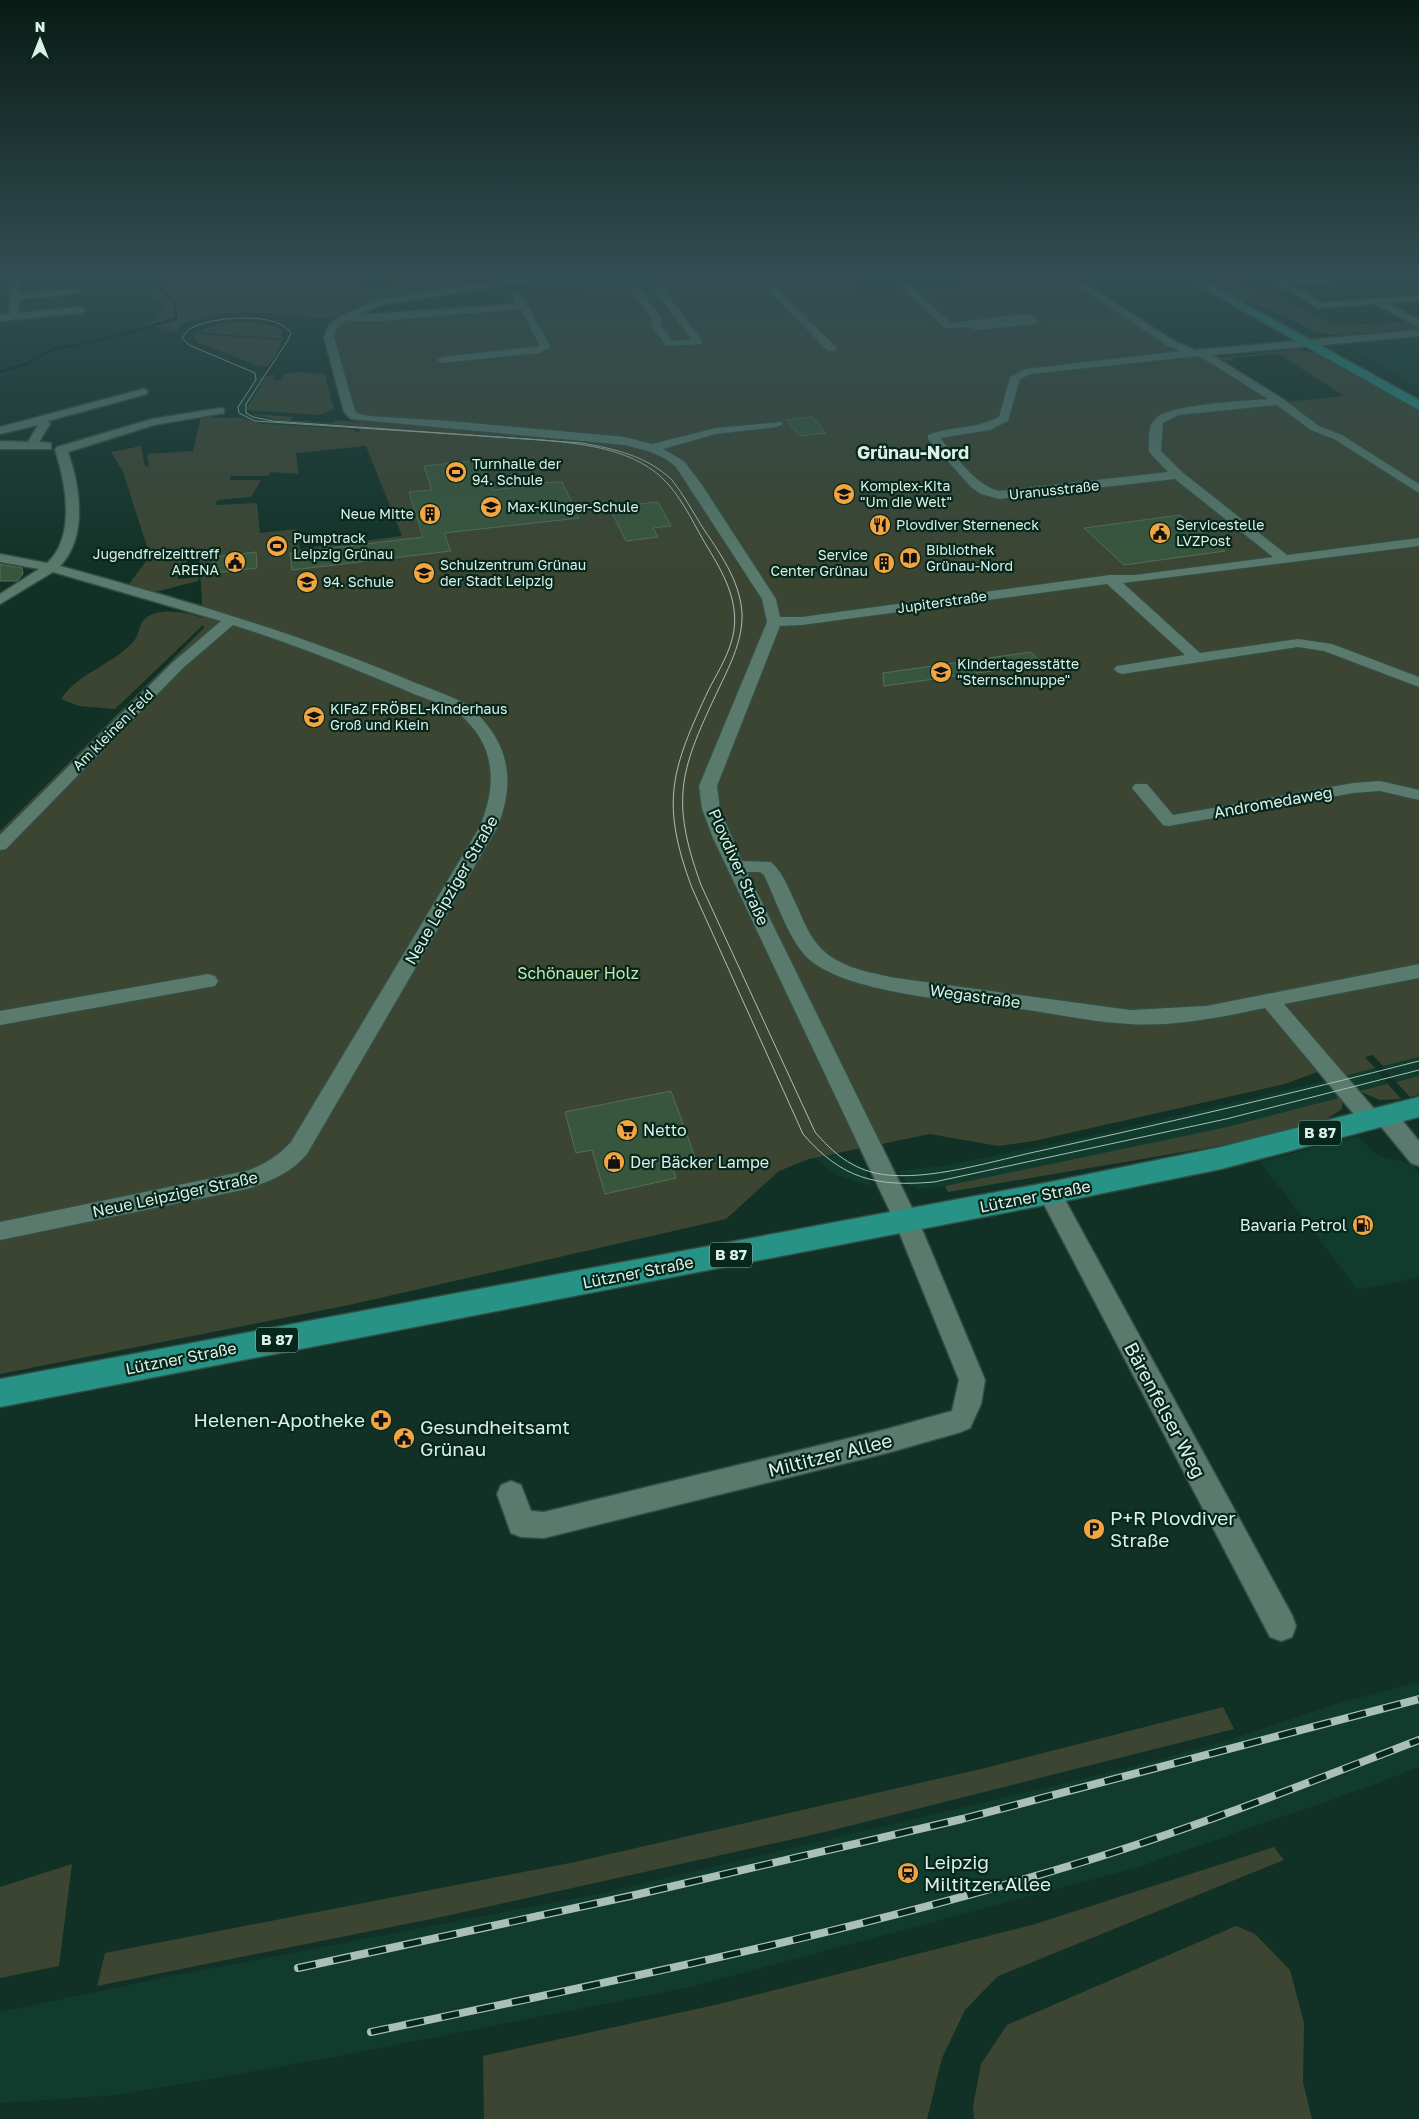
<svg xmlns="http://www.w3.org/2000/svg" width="1419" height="2119" font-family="'Golos Text',sans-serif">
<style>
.built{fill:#113c2d}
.green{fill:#3c4532;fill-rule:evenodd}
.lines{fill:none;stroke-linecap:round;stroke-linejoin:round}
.stream{stroke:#011b1e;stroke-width:2.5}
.building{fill:#38563c;stroke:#566e59}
.minor-casing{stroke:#354c43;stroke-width:3}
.major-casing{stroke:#354c43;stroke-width:3}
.minor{fill:#597a6c;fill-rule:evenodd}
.major{fill:#279286;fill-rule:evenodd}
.tram{stroke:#aabfb7;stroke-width:1}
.rail-casing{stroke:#aabfb7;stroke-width:8}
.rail{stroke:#06271c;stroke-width:5.5;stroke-dasharray:18;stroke-linecap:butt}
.labels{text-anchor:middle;stroke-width:4.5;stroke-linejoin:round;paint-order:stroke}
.far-poi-label{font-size:14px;fill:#ddefe7;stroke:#06271c;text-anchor:start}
.far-street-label{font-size:14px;fill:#ddefe7;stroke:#06271c}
.shield{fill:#06271c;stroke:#9cb3aa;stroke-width:1}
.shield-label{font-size:15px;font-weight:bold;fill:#ddefe7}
.street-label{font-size:16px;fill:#ddefe7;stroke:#06271c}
.park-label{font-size:16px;fill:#cae6a9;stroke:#06271c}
.poi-label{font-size:16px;fill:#ddefe7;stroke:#06271c;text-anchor:start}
.far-district-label{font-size:18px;font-weight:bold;fill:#ddefe7;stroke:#06271c}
.near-street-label{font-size:19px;fill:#ddefe7;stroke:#06271c}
.near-poi-label{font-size:19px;fill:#ddefe7;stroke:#06271c;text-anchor:start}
</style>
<rect width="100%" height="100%" fill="#113126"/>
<g class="built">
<polygon points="1419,336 1419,388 1347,346 1353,343"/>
<polygon points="254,376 267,376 248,406 249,411 235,411 237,404 254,380"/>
<polygon points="237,414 253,414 276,420 564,440 266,424 243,419"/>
<polygon points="1419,1057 1419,1076 1396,1082 1383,1066"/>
<polygon points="1375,1068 1388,1084 1359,1091 1345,1076"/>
<polygon points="1328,1080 1342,1097 1227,1127 945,1186 918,1189 908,1185 898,1171 942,1166 1086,1137"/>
<polygon points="1357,1136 1377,1155 1413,1165 1419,1172 1419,1278 1357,1289 1260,1162"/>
<polygon points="828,1145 839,1155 865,1168 871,1186 837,1175 813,1156"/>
<polygon points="1419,1682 1419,1767 1368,1787 1135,1868 686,1988 318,2060 118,2095 0,2103 0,2012 172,1976 608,1892 1128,1768 1229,1740 1339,1703"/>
</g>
<g class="green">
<polygon points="154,275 365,275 361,284 363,287 474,279 477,282 374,300 348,309 330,319 247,312 212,315 186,322 174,332 147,324 156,320 166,306 161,300 155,299 150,290 160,282 160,278"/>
<polygon points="371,275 485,275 378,283 370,282"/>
<path d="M746,275H883L884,277L850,280L865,293L1064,276L1170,343L1194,353L1315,428L1330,431L1285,402L1344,396L1279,354L1232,358L1234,360L1222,361L1215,358L1296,349L1315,353L1419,410V1057L1383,1066L1373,1055L1365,1057L1375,1068L1345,1076L1336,1065L1285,1084L1034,1141L998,1146L930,1134L809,1159L779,1171L726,1219L349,1305L0,1374V831L204,628L203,625L115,709L79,706L61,699C79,672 113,665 134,641C140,634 138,623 147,617C162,607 188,613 203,618L199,553L191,555L177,579L199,577L198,581L155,592L129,584L150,556L123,472L111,452L141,446L145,467L149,465L147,454L193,451L201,417L236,418L238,417L265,424L354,429L353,431L360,432L358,426L276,420L253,414L293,417L291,420L333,423L336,420L357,422L329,337L344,318L523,306L520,298L536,296L633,288L637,292L719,285L641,291L636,287L528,296L530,290L539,286ZM366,446L402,536L300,549L296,529L260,533L257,503L215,505L218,500L251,497L261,480H230V476H268L271,472L299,474L296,453Z"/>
<polygon points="1191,275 1225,275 1245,286 1302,309 1333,325 1411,322 1419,327 1419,330 1334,335 1313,331 1281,314 1224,293"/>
<polygon points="245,321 265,324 281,329 283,339 197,332 217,324"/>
<polygon points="194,334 282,340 281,346 268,366 259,366 199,343 194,339"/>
<polygon points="297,372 325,374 334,409 319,415 248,410 248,406 267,376 275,374 272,380 281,380 284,374"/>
<polygon points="1419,1076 1419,1095 1410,1097 1396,1082"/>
<polygon points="1388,1084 1401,1099 1380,1100 1359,1091"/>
<polygon points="1342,1097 1342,1109 1323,1121 1236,1143 948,1192 945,1186 1227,1127"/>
<polygon points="1223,1707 1234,1729 825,1832 441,1917 97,1986 105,1953 575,1862 985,1768"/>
<polygon points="1274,1847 1284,1860 998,1976 965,2010 942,2058 927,2119 484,2119 483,2056 719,2004 1032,1925"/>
<polygon points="72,1864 59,1966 0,1978 0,1887"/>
<polygon points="1236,1926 1255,1934 1290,1970 1304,2023 1303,2082 1312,2119 974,2119 973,2107 981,2064 1007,2025"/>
</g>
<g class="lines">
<polyline class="stream" points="0,372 29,363 53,349 90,343 176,319 175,302 162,291 168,278 164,275"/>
</g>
<g class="building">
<polygon points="812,417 826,433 800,436 786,420"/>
<polygon points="472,461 475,470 485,469 493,490 535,485 534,483 562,482 579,518 444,533 451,551 292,570 290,553 423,537 409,492 432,490 424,466"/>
<polygon points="658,502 671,526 653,528 658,537 626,541 609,507"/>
<polygon points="1180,515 1225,551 1124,565 1084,528"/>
<polygon points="256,552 257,568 213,573 212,557"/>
<polygon points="0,564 22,568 23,574 17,581 0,581"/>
<polygon points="1031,652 1042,664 884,686 883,673"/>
<polygon points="671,1091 695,1157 671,1162 676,1178 605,1194 592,1150 576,1153 565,1112"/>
</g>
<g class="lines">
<g class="minor-casing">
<g id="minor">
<polygon points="9,275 51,275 19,281 19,294 76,288 81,291 76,294 19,299 18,313 81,307 86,310 81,313 0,321 0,315 10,314"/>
<path d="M655,275H720L716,278L634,282L663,321L660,324L673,341L691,339L654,290L656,288H662L702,340V344L666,346L650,324L653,321L625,283C590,285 552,290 517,283L382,305L358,315L517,304L512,295L517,292L520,293L551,347L539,353L442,363L437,360L442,357L540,346L520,309L371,322L347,320L337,328L334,337L355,411L359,414L368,416L449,421L625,437L652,444L716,428L781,422L783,424L777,427L716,434L663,449L684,461L702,485L776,599L780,617H802L1110,575H1135L1273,557L1175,479L999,499L981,494L971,487L928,439V435C951,426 977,429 999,417L1010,377L1025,369L1181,351L1166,345L1061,275H1072L1174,341L1195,350L1419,330V336L1212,355L1283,399L1319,426L1342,435L1419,484V493L1334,439L1311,430L1277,405L1179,415L1163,423L1161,451L1182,472L1287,555L1419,538V546L1123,583L1200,653L1298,639L1332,644L1419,677V687L1324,651L1298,647L1122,674L1117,672L1114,669L1117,666L1185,655L1107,584L802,625L780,626L717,786L720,809L742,861L771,862C783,873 788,887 795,902C801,914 806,929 814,940C833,967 867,972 896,978L1130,1010L1206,1006L1419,964V978L1284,1004L1376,1111L1385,1107L1393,1109L1419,1141V1166L1411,1163L1379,1124L1371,1127L1363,1125L1265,1008C1221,1017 1175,1027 1129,1024C1093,1022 1056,1014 1020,1009C965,1001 854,995 811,961C790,944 776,900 764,875L760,872H747L919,1222L985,1380L981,1404L970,1428L961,1432L887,1453L544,1538L521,1537L511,1533L497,1494L501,1485L511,1481L521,1485L531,1511L544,1512L887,1429L952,1411L959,1380L895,1222L713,838L702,809L699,786L767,622L762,599L676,467L666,459L648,451L625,445L351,419L344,412L324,337L329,325L341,316L380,299L517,277L531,280ZM1199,356L1268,399C1246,401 1168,404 1155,419C1147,427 1149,441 1149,452L1168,472L999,491C974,484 957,457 940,438L990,430L1008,421L1020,379L1031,374Z"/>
<polygon points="754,275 764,275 836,347 836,351 828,351"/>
<polygon points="888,275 898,275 951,323 1021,314 1031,315 1039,321 1034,324 978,330 968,327 945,328"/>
<polygon points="1336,275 1378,275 1374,278 1291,285 1323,303 1419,295 1419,301 1388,303 1419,320 1419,327 1375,304 1318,308 1276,283 1281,280"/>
<polygon points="143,389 147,390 147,394 48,421 50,424 39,442 51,443 51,449 0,449 0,441 28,442 38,425 0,434 0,427"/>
<path d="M220,408L224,409V413L154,425L68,452C80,486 88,537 60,566C177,598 294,632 406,679C421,686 460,698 471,708C510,743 516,782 497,828L307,1154C291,1173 271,1181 247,1189L0,1240V1222L246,1171C264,1165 278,1156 291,1142L479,828C497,787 497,745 459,714C448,705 422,698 407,691C350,667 293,644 233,625L183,668L6,849L0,850V835L173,662L221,621L53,572L0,604V594L39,569L0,562V554L47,563C76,537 66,483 55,450L57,447L152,419Z"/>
<polygon points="1380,781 1419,790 1419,800 1380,791 1353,793 1169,826 1163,825 1132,788 1135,784 1147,784 1173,815 1353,783"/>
<polygon points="208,974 215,976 218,981 215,986 0,1025 0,1011"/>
<polygon points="1050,1184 1058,1187 1292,1615 1296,1626 1292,1637 1281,1641 1270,1637 1038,1193 1042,1187"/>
</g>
</g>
<g class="major-casing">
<g id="major">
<polygon points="1179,275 1193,275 1419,400 1419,410"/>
<polygon points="1419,1097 1419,1117 1221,1169 1050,1204 0,1407 0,1379 1050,1182 1221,1147"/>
</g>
</g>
<use href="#minor" class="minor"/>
<use href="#major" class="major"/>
<path class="tram" d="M1419,1061C1294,1093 1170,1122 1044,1150C995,1160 929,1182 880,1174C852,1169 833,1153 815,1132L701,885C669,797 681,768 720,686C731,663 743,639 742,613C740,580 719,552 701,525C692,510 683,494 672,480C647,456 615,449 582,443L273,421L253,417L246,413V404L288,340L291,333C278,311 213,317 193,327C188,329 185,334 182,338L189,345L255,373L256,380L238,407L239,413L255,421L542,440C585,444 637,449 668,484C685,503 695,527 708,548C723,573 738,599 734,630C731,651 719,670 709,689C671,770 660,802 692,888L803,1134C842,1179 876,1187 934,1182L1226,1119L1419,1070"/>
<g class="rail-casing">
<g id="rail">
<polyline points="298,1968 635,1895 962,1819 1419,1699"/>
<path d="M371,2032C609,1982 847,1934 1079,1863C1195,1828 1307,1783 1419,1740"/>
</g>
</g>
<use href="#rail" class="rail"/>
</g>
<linearGradient id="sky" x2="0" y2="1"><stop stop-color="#091b15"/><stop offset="0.48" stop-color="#324e52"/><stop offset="1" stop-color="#324e52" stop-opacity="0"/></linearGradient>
<rect width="1419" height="572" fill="url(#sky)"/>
<defs>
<g id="stadium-disc" transform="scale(1.125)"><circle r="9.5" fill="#f2a540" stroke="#06271c"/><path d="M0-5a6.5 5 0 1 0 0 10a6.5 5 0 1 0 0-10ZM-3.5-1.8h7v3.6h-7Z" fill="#111"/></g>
<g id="school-disc" transform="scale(1.125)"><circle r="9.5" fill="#f2a540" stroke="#06271c"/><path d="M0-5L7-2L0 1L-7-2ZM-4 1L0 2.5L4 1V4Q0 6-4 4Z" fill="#111"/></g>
<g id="building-disc" transform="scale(1.125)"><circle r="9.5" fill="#f2a540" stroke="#06271c"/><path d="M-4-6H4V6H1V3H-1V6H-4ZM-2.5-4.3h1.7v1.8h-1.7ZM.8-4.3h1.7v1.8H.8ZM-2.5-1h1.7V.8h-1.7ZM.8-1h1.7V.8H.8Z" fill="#111"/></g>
<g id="restaurant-disc" transform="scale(1.125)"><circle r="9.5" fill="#f2a540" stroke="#06271c"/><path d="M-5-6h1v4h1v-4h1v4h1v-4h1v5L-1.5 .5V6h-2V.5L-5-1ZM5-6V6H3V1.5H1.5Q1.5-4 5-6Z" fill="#111"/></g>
<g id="civic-disc" transform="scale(1.125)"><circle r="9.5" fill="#f2a540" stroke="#06271c"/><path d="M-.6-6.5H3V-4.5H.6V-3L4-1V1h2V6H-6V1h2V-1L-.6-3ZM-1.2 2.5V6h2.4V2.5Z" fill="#111"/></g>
<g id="library-disc" transform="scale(1.125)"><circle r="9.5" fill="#f2a540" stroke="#06271c"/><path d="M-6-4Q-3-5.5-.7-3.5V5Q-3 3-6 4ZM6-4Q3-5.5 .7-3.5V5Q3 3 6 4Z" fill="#111"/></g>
<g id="supermarket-disc" transform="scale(1.125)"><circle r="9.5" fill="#f2a540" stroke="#06271c"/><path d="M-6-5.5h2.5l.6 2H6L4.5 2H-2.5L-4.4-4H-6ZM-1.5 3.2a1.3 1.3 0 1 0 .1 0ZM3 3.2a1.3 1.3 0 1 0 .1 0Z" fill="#111"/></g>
<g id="shop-disc" transform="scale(1.125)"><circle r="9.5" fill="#f2a540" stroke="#06271c"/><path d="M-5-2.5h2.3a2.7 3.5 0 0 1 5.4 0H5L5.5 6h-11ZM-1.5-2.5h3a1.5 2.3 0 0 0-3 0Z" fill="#111"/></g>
<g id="fuel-disc" transform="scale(1.125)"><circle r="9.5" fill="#f2a540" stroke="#06271c"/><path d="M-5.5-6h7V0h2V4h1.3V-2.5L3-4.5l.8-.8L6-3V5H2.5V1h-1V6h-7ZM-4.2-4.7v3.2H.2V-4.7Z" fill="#111"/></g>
<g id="pharmacy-disc" transform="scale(1.125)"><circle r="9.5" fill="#f2a540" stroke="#06271c"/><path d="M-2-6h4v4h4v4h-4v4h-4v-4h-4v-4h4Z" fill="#111"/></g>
<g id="parking-disc" transform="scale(1.125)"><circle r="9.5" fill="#f2a540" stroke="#06271c"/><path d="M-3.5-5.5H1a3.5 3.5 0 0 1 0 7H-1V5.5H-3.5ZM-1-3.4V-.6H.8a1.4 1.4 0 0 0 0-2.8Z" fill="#111"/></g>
<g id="station-disc" transform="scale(1.125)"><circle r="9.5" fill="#f2a540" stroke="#06271c"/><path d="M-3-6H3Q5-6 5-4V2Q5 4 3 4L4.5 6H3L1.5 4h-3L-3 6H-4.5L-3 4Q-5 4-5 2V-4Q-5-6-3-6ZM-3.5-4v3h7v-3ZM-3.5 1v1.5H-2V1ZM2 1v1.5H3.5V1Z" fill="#111"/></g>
</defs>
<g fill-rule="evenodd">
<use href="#stadium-disc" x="456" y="472"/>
<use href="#school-disc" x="844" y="494"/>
<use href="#school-disc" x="491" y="507"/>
<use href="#building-disc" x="430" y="514"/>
<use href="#restaurant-disc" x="880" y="525"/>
<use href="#civic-disc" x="1160" y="533"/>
<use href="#stadium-disc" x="277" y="546"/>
<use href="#library-disc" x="910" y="558"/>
<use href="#civic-disc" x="235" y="562"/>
<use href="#building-disc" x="884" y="563"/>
<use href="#school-disc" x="424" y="573"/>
<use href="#school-disc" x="307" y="582"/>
<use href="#school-disc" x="941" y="672"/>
<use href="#school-disc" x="314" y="717"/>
<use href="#supermarket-disc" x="627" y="1130"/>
<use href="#shop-disc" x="614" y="1162"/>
<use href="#fuel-disc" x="1363" y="1225"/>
<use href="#pharmacy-disc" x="381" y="1420"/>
<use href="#civic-disc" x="404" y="1438"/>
<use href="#parking-disc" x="1094" y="1529"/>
<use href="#station-disc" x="908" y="1873"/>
</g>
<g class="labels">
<g class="far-poi-label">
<text x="472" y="469">Turnhalle der<tspan x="472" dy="16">94. Schule</tspan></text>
<text x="860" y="491">Komplex-Kita<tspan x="860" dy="16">"Um die Welt"</tspan></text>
<text x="507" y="512">Max-Klinger-Schule</text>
<text x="414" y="519" text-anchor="end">Neue Mitte</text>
<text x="896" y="530">Plovdiver Sterneneck</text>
<text x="1176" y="530">Servicestelle<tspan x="1176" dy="16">LVZPost</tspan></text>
<text x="293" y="543">Pumptrack<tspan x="293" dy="16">Leipzig Grünau</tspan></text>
<text x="926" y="555">Bibliothek<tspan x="926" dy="16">Grünau-Nord</tspan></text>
<text x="219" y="559" text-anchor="end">Jugendfreizeittreff<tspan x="219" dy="16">ARENA</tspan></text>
<text x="868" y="560" text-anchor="end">Service<tspan x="868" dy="16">Center Grünau</tspan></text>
<text x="440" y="570">Schulzentrum Grünau<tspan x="440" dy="16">der Stadt Leipzig</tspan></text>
<text x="323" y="587">94. Schule</text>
<text x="957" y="669">Kindertagesstätte<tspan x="957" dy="16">"Sternschnuppe"</tspan></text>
<text x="330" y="714">KiFaZ FRÖBEL-Kinderhaus<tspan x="330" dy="16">Groß und Klein</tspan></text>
</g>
<g class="far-street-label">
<text transform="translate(1054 490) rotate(-6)" y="5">Uranusstraße</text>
<text transform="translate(942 602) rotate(-8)" y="5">Jupiterstraße</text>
<text transform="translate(113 730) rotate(-45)" y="5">Am kleinen Feld</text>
</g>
<g class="shield">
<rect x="1299" y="1120.5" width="42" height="25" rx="4"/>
<rect x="710" y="1242.5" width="42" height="25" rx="4"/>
<rect x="256" y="1327.5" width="42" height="25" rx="4"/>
</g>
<g class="shield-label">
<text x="1320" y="1138">B 87</text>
<text x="731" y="1260">B 87</text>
<text x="277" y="1345">B 87</text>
</g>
<g class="street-label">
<text transform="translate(1273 802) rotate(-10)" y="6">Andromedaweg</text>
<text transform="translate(739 867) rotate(66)" y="6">Plovdiver Straße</text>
<text transform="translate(451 890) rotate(-60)" y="6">Neue Leipziger Straße</text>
<text transform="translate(975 996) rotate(8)" y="6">Wegastraße</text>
<text transform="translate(175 1194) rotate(-12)" y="6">Neue Leipziger Straße</text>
<text transform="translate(1035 1196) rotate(-11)" y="6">Lützner Straße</text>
<text transform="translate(638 1272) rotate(-11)" y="6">Lützner Straße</text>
<text transform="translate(181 1358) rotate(-11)" y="6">Lützner Straße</text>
</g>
<g class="park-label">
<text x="578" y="979">Schönauer Holz</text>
</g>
<g class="poi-label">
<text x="643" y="1136">Netto</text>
<text x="630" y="1168">Der Bäcker Lampe</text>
<text x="1347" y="1231" text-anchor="end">Bavaria Petrol</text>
</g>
<g class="far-district-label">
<text x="913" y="459">Grünau-Nord</text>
</g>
<g class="near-street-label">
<text transform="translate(1165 1410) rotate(62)" y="7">Bärenfelser Weg</text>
<text transform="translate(830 1455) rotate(-14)" y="7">Miltitzer Allee</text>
</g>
<g class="near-poi-label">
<text x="365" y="1427" text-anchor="end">Helenen-Apotheke</text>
<text x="420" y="1434">Gesundheitsamt<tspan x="420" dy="22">Grünau</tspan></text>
<text x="1110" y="1525">P+R Plovdiver<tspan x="1110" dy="22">Straße</tspan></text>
<text x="924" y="1869">Leipzig<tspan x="924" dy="22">Miltitzer Allee</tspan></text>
</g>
</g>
<g transform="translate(40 40)" stroke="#06271c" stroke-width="4" paint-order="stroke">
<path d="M0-4L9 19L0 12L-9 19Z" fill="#ddefe7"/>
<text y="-8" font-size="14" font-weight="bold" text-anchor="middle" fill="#ddefe7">N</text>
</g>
</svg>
